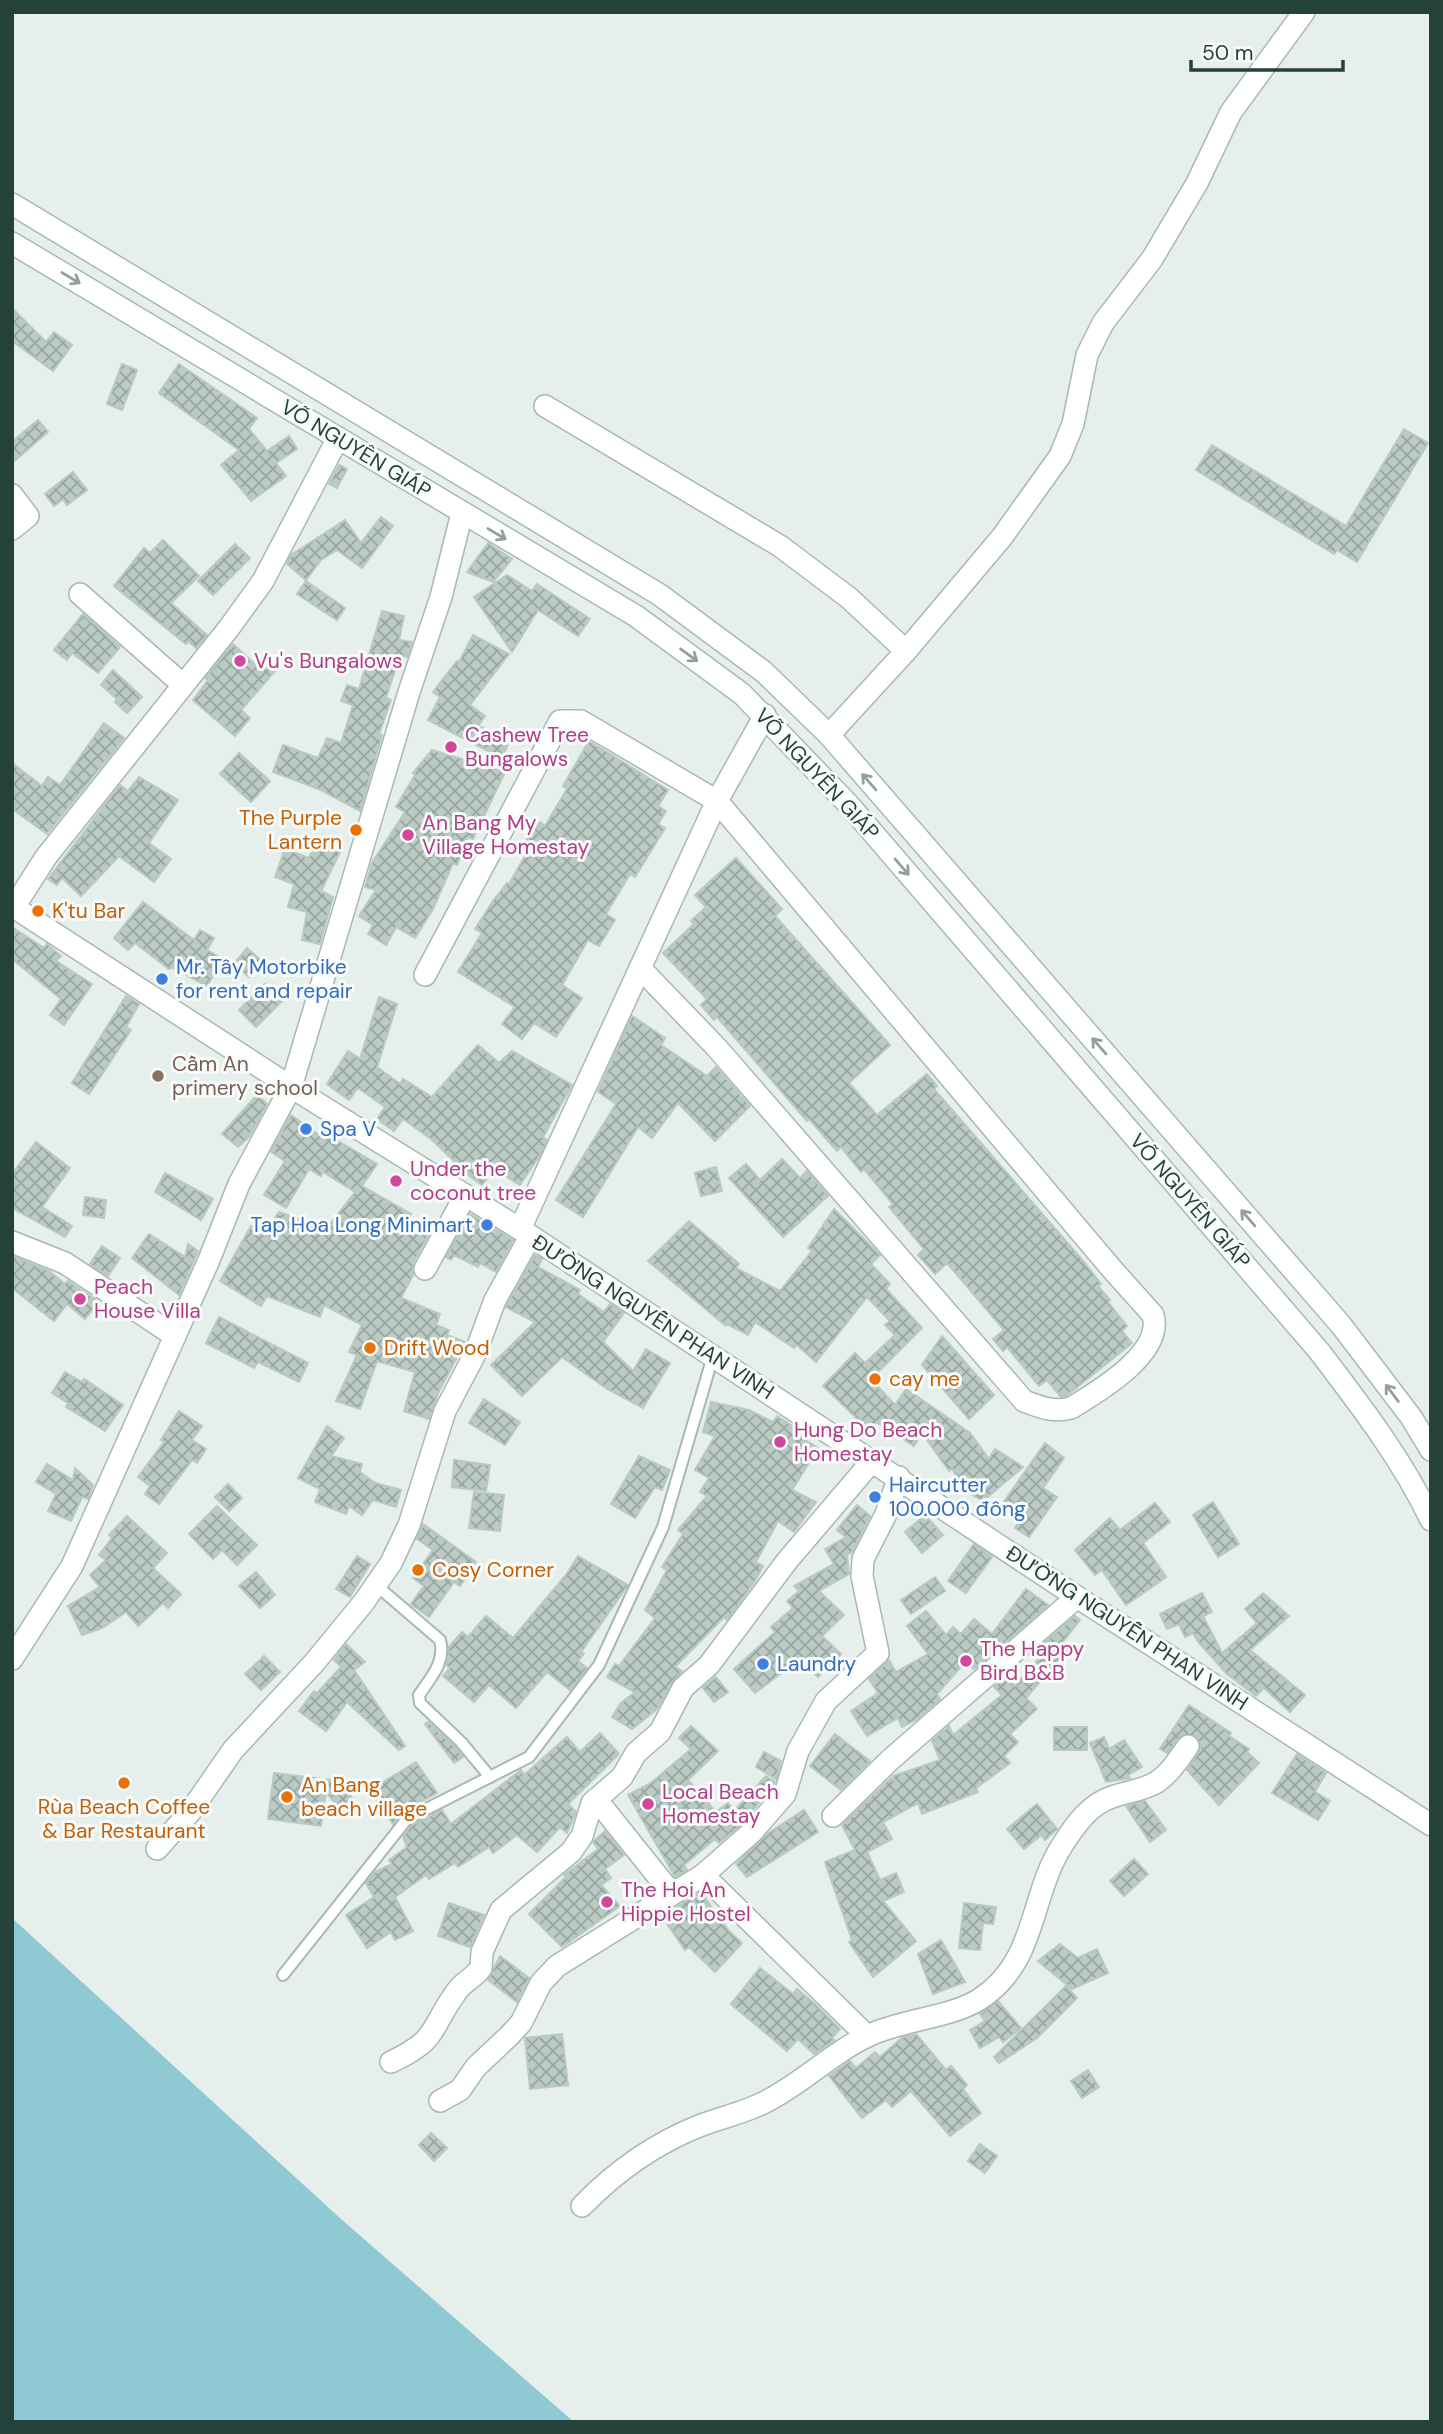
<svg xmlns="http://www.w3.org/2000/svg" width="1443" height="2434" font-family="'DM Sans',sans-serif">
<style>
.water{fill:#8ec9d4}
.building{fill:url(#building-cross-hatch);stroke:#b8c9c2;stroke-width:2}
.lines{fill:none;stroke-linecap:round;stroke-linejoin:round}
.service-casing{stroke:#a8b8b2;stroke-width:14}
.minor-casing{stroke:#a8b8b2;stroke-width:24}
.secondary-casing{stroke:#a4bbb3;stroke-width:24}
.service{stroke:#fff;stroke-width:10}
.minor{stroke:#fff;stroke-width:21}
.secondary{stroke:#fff;stroke-width:21}
.oneway{stroke:#92a09c}
.hotel-dot{fill:#d1479c;stroke:#f7fbf9;stroke-width:2.5}
.food-dot{fill:#e8710a;stroke:#f7fbf9;stroke-width:2.5}
.shop-dot{fill:#3f7fe0;stroke:#f7fbf9;stroke-width:2.5}
.education-dot{fill:#8d6e63;stroke:#f7fbf9;stroke-width:2.5}
.labels{text-anchor:middle;stroke-width:6;stroke-linejoin:round;paint-order:stroke}
.street-label{font-size:21px;fill:#24423a;stroke:#f7fbf9}
.hotel-label{font-size:21px;fill:#b23c85;stroke:#f7fbf9;text-anchor:start}
.food-label{font-size:21px;fill:#c56008;stroke:#f7fbf9;text-anchor:start}
.shop-label{font-size:21px;fill:#366cbe;stroke:#f7fbf9;text-anchor:start}
.education-label{font-size:21px;fill:#785e54;stroke:#f7fbf9;text-anchor:start}
</style>
<defs>
<pattern id="building-cross-hatch" width="8" height="8" patternUnits="userSpaceOnUse" patternTransform="scale(1.75)"><rect width="8" height="8" fill="#bbcac4"/><path d="M0 0l8 8M0 8l8-8" fill="none" stroke="#98a6a0"/></pattern>
</defs>
<rect width="100%" height="100%" fill="#e6efeb"/>
<polygon class="water" points="12,1918 341,2219 574,2422 12,2422"/>
<g class="building">
<polygon points="12,308 46,342 54,332 72,345 53,371 12,341"/>
<polygon points="122,364 137,370 122,410 107,404"/>
<polygon points="179,364 257,418 249,429 267,451 289,436 297,449 276,463 286,476 251,501 221,465 239,450 159,393"/>
<polygon points="38,420 48,432 12,463 12,442"/>
<polygon points="1404,429 1428,443 1357,562 1337,550 1334,554 1196,470 1212,445 1346,526"/>
<polygon points="339,465 347,469 337,488 329,484"/>
<polygon points="73,472 87,490 67,505 63,499 54,506 45,494"/>
<polygon points="381,517 393,526 362,568 337,550 321,560 306,580 287,564 291,555 345,520 361,543"/>
<polygon points="163,540 199,576 171,603 207,635 196,648 188,641 186,644 114,586 144,548 150,553"/>
<polygon points="488,543 512,559 493,582 467,572"/>
<polygon points="235,544 250,558 213,595 198,581"/>
<polygon points="507,575 532,591 537,584 590,619 578,636 538,610 512,652 474,597"/>
<polygon points="306,581 345,608 337,620 297,594"/>
<polygon points="382,611 404,616 399,640 412,642 407,657 400,655 386,698 391,700 379,734 382,735 360,811 321,790 273,772 283,745 318,758 327,738 341,743 353,705 341,701 347,685 359,689"/>
<polygon points="83,614 120,647 98,673 72,653 67,660 54,650"/>
<polygon points="473,635 509,654 470,705 485,716 478,726 510,739 502,758 428,720 440,697 433,692 457,661 459,662"/>
<polygon points="233,644 257,666 262,659 276,670 241,710 250,718 235,736 193,700 208,680 205,678"/>
<polygon points="113,670 142,697 127,713 115,702 117,699 101,685"/>
<polygon points="104,723 124,738 47,834 12,809 12,763 42,786 48,777 60,785"/>
<polygon points="589,741 668,790 658,806 666,811 658,824 665,828 635,877 630,874 606,914 615,920 599,946 588,940 562,985 582,998 556,1037 534,1023 522,1039 502,1024 515,1007 458,972 482,933 475,929 493,901 507,883 509,884 525,856 517,852 540,822 545,826 567,789 563,786"/>
<polygon points="432,750 505,772 473,839 468,837 457,865 453,863 433,909 415,938 396,927 386,945 368,934 373,925 359,916 376,890 365,887 372,863 405,812 396,807 415,775 413,773"/>
<polygon points="239,753 270,781 251,802 220,774"/>
<polygon points="139,777 178,800 149,843 171,859 154,882 119,856 81,896 62,878 57,885 48,879 120,785 128,791"/>
<polygon points="315,843 340,852 321,891 333,897 320,944 302,940 307,912 288,907 294,884 275,877 285,849 309,858"/>
<polygon points="736,858 782,909 775,916 890,1045 849,1083 877,1115 927,1074 937,1086 934,1089 1084,1262 1101,1284 1098,1286 1110,1300 1108,1302 1127,1326 1122,1331 1132,1343 1066,1396 1061,1397 1047,1380 1039,1386 1007,1347 1003,1351 993,1339 1004,1330 947,1263 935,1274 918,1255 924,1249 889,1207 893,1204 864,1169 861,1172 841,1147 837,1151 809,1119 807,1121 717,1017 714,1020 701,1005 707,999 663,953 694,924 691,921 706,907 695,895"/>
<polygon points="143,902 194,940 200,930 214,938 207,950 223,959 207,986 171,967 169,969 135,943 128,950 114,938"/>
<polygon points="12,927 44,948 47,944 61,956 56,961 92,984 64,1025 50,1015 61,999 12,959"/>
<polygon points="247,948 262,961 249,977 234,964"/>
<polygon points="265,984 282,1001 256,1027 239,1010"/>
<polygon points="126,996 139,1004 126,1027 131,1030 89,1094 72,1083"/>
<polygon points="379,997 397,1004 377,1067 400,1084 403,1079 432,1097 478,1045 499,1063 512,1051 572,1085 543,1137 547,1140 540,1155 520,1185 494,1169 482,1185 453,1164 454,1161 431,1139 403,1119 394,1131 377,1119 385,1107 358,1088 349,1100 327,1084 348,1051 360,1059"/>
<polygon points="632,1016 665,1038 661,1045 707,1076 716,1067 750,1106 715,1141 678,1103 652,1138 638,1127 583,1217 556,1200 616,1104 598,1092"/>
<polygon points="257,1095 267,1104 249,1137 238,1147 222,1134"/>
<polygon points="291,1115 325,1139 328,1135 377,1164 362,1186 411,1214 407,1222 429,1234 413,1263 413,1275 401,1298 440,1314 436,1325 449,1330 447,1335 465,1342 439,1391 429,1419 404,1411 415,1372 377,1361 360,1409 336,1401 357,1355 349,1352 362,1325 324,1305 320,1317 267,1296 261,1306 220,1281 251,1226 264,1233 279,1212 326,1229 355,1192 323,1172 321,1176 309,1169 286,1208 264,1195 285,1161 271,1152"/>
<polygon points="36,1142 70,1168 42,1207 72,1226 65,1237 12,1208 12,1174"/>
<polygon points="782,1159 800,1178 807,1171 828,1196 783,1237 729,1178 746,1164 760,1180"/>
<polygon points="716,1167 722,1191 701,1196 695,1173"/>
<polygon points="165,1173 213,1199 201,1220 155,1192"/>
<polygon points="85,1197 106,1200 104,1218 83,1215"/>
<polygon points="834,1209 880,1255 871,1264 890,1284 886,1289 922,1328 871,1379 895,1405 906,1389 970,1433 989,1459 995,1449 1023,1467 983,1501 966,1491 952,1469 949,1471 922,1433 914,1446 876,1422 869,1430 823,1386 855,1353 865,1363 895,1335 885,1325 890,1321 867,1297 816,1362 797,1345 794,1348 755,1322 748,1335 727,1324 726,1326 648,1261 689,1221 739,1264 736,1268 780,1291 812,1251 808,1248"/>
<polygon points="470,1214 513,1240 496,1272 480,1263 478,1267 454,1255 451,1260 446,1257"/>
<polygon points="149,1234 185,1257 188,1244 198,1251 179,1295 132,1258"/>
<polygon points="102,1246 120,1258 108,1276 90,1264"/>
<polygon points="535,1255 542,1259 538,1267 580,1290 578,1294 604,1312 610,1304 624,1313 603,1342 633,1371 646,1349 670,1363 643,1408 607,1389 562,1357 522,1396 491,1365 535,1322 506,1307"/>
<polygon points="12,1256 49,1271 65,1284 68,1281 99,1302 85,1319 67,1304 54,1321 12,1288"/>
<polygon points="219,1317 308,1363 299,1382 258,1362 254,1368 206,1343"/>
<polygon points="942,1336 994,1395 969,1419 922,1365"/>
<polygon points="65,1372 82,1382 84,1379 123,1405 105,1431 66,1407 68,1403 52,1393"/>
<polygon points="484,1399 520,1422 505,1445 469,1423"/>
<polygon points="711,1402 749,1410 773,1422 777,1416 799,1430 796,1434 818,1448 792,1490 816,1502 794,1532 778,1521 756,1562 763,1566 755,1581 727,1620 724,1617 675,1667 682,1671 672,1682 657,1709 632,1729 612,1717 621,1703 635,1692 607,1677 615,1664 619,1666 655,1618 645,1610 667,1570 662,1567 683,1534 678,1530 707,1496 700,1492 709,1478 695,1470 715,1436 703,1432"/>
<polygon points="179,1411 202,1426 192,1440 206,1449 197,1463 192,1460 159,1504 145,1494 150,1486 138,1477 164,1442 161,1440"/>
<polygon points="327,1426 344,1438 331,1456 362,1464 360,1472 375,1483 401,1490 396,1507 373,1500 362,1515 349,1506 346,1514 315,1502 320,1489 298,1478"/>
<polygon points="1045,1443 1064,1458 1043,1488 1057,1497 1029,1537 1015,1528 1021,1520 1001,1506"/>
<polygon points="639,1456 670,1470 662,1490 655,1487 635,1518 611,1504"/>
<polygon points="454,1460 490,1465 486,1491 452,1487"/>
<polygon points="47,1464 73,1480 75,1468 93,1485 88,1499 82,1497 71,1521 48,1511 56,1494 36,1482"/>
<polygon points="228,1484 242,1498 229,1511 215,1497"/>
<polygon points="474,1492 504,1495 500,1531 469,1528"/>
<polygon points="1213,1502 1239,1544 1218,1557 1193,1515"/>
<polygon points="1155,1503 1170,1522 1143,1543 1166,1577 1126,1605 1102,1570 1095,1575 1075,1550 1110,1518 1120,1530"/>
<polygon points="857,1505 870,1516 852,1552 847,1555 849,1574 819,1591 844,1615 822,1636 841,1654 818,1677 800,1659 755,1693 734,1669 775,1632 771,1627 793,1608 787,1601 799,1591 794,1586 834,1564 825,1549 846,1537 837,1530"/>
<polygon points="217,1506 257,1545 237,1565 222,1550 213,1559 189,1534"/>
<polygon points="925,1515 943,1535 922,1553 905,1532"/>
<polygon points="127,1516 167,1553 153,1568 181,1594 168,1608 163,1603 138,1626 126,1612 102,1628 82,1635 68,1606 100,1587 90,1575 106,1560 99,1555 112,1538 109,1535"/>
<polygon points="423,1524 476,1562 460,1586 454,1582 429,1617 411,1604 424,1586 413,1578 433,1550 417,1539"/>
<polygon points="974,1544 992,1557 966,1593 948,1581"/>
<polygon points="357,1556 370,1564 350,1597 336,1589"/>
<polygon points="578,1556 628,1585 581,1652 584,1654 578,1661 587,1668 570,1690 547,1672 516,1708 489,1685 474,1702 443,1676 450,1668 446,1665 449,1647 462,1632 468,1637 486,1616 513,1638 566,1575"/>
<polygon points="256,1572 275,1595 260,1608 239,1586"/>
<polygon points="935,1577 945,1591 911,1614 901,1600"/>
<polygon points="1026,1589 1048,1605 976,1668 974,1669 965,1662 937,1694 940,1699 916,1720 902,1727 898,1718 867,1736 851,1711 878,1693 869,1679 889,1660 896,1672 928,1654 907,1626 926,1611 946,1635 953,1627 961,1634 974,1619 992,1634"/>
<polygon points="1202,1593 1212,1612 1203,1616 1222,1653 1257,1623 1245,1609 1263,1593 1289,1616 1250,1650 1305,1695 1290,1712 1264,1688 1256,1696 1227,1674 1199,1643 1193,1633 1185,1637 1179,1624 1167,1629 1160,1614"/>
<polygon points="1075,1616 1080,1620 1062,1643 1069,1648 1026,1698 1037,1709 1010,1734 1018,1742 1004,1756 1010,1763 976,1788 978,1792 922,1814 918,1803 883,1822 892,1839 867,1852 880,1880 896,1873 904,1892 883,1901 916,1941 873,1977 849,1942 852,1940 825,1862 855,1850 842,1825 891,1778 896,1782 893,1776 940,1760 932,1741 949,1726 953,1735 1002,1695 994,1687 1006,1677 1015,1686 1043,1654 1037,1649"/>
<polygon points="346,1644 365,1662 354,1670 405,1746 399,1750 347,1702 326,1731 299,1711 314,1691 317,1693 341,1667 334,1660"/>
<polygon points="264,1656 280,1672 261,1690 245,1674"/>
<polygon points="716,1677 728,1692 714,1702 703,1688"/>
<polygon points="1189,1705 1231,1733 1229,1736 1249,1749 1247,1752 1259,1763 1219,1805 1187,1770 1201,1748 1196,1736 1182,1735 1167,1753 1160,1749"/>
<polygon points="428,1722 455,1747 463,1757 454,1763 425,1724"/>
<polygon points="691,1726 718,1751 688,1780 716,1812 728,1803 734,1811 766,1776 775,1782 743,1823 719,1843 715,1839 684,1865 687,1870 675,1877 628,1795 651,1783 691,1749 679,1738"/>
<rect x="1054" y="1727" width="33" height="23"/>
<polygon points="600,1733 619,1754 568,1804 576,1812 567,1833 560,1827 537,1852 517,1835 493,1853 489,1847 458,1867 455,1863 429,1879 426,1875 395,1897 413,1931 395,1940 391,1932 367,1948 346,1915 374,1897 366,1883 375,1872 392,1864 389,1860 407,1847 403,1837 412,1825 442,1810 451,1824 521,1770 524,1775 567,1737 580,1752"/>
<polygon points="835,1734 870,1761 841,1790 810,1766"/>
<polygon points="1104,1737 1109,1749 1124,1740 1142,1767 1128,1775 1130,1778 1106,1782 1090,1743"/>
<polygon points="764,1752 781,1761 776,1779 756,1767"/>
<polygon points="1297,1754 1326,1773 1315,1792 1330,1801 1318,1820 1272,1793"/>
<polygon points="416,1762 437,1793 403,1812 393,1824 370,1790"/>
<polygon points="274,1773 339,1781 353,1799 340,1809 326,1792 321,1826 268,1819"/>
<polygon points="1145,1801 1166,1830 1150,1842 1126,1806"/>
<polygon points="1037,1804 1057,1829 1045,1840 1041,1835 1024,1849 1007,1829"/>
<polygon points="804,1810 818,1832 747,1877 736,1864 767,1834"/>
<polygon points="605,1831 624,1855 605,1869 611,1878 601,1885 620,1906 562,1947 529,1914 566,1877 564,1875 598,1849 593,1842"/>
<polygon points="1134,1859 1148,1874 1124,1896 1110,1881"/>
<polygon points="701,1892 728,1930 742,1943 715,1972 689,1947 685,1950 662,1916"/>
<polygon points="449,1903 484,1915 470,1947 438,1936"/>
<polygon points="964,1903 996,1907 993,1924 983,1923 980,1950 959,1948"/>
<polygon points="941,1940 965,1982 933,1994 918,1954"/>
<polygon points="1060,1944 1078,1958 1097,1949 1108,1973 1072,1989 1038,1961"/>
<polygon points="500,1956 529,1978 517,2002 488,1980"/>
<polygon points="760,1968 793,1994 797,1989 814,2003 840,2029 832,2038 834,2040 814,2054 798,2039 787,2051 731,2004"/>
<polygon points="1066,1986 1077,1998 1037,2038 999,2063 994,2057"/>
<polygon points="998,2001 1021,2028 1003,2042 999,2037 980,2048 970,2030 985,2021 980,2014"/>
<polygon points="562,2034 568,2085 530,2089 525,2038"/>
<polygon points="916,2034 946,2070 951,2066 967,2085 963,2089 981,2113 950,2136 911,2091 892,2107 886,2100 862,2118 829,2076 850,2061 856,2068 875,2052 880,2057 903,2037"/>
<polygon points="1088,2070 1099,2087 1082,2098 1071,2081"/>
<polygon points="431,2133 447,2148 434,2161 419,2145"/>
<polygon points="980,2144 997,2156 985,2173 968,2161"/>
</g>
<g class="lines">
<g class="service-casing">
<g id="service">
<path d="M376,1585L440,1640C446,1662 431,1677 419,1695L420,1703L461,1742L490,1777"/>
<polyline points="283,1975 407,1819 529,1757 599,1665 663,1527 713,1356"/>
</g>
</g>
<g class="minor-casing">
<g id="minor">
<polyline points="545,406 780,546 849,598 906,651"/>
<polyline points="12,495 28,516 12,529"/>
<polyline points="80,594 182,684"/>
<polyline points="829,735 906,651 1002,537 1060,456 1073,424 1087,355 1103,323 1152,259 1197,183 1231,112 1304,12"/>
<polyline points="12,906 291,1087 520,1229 1077,1597 1431,1825"/>
<polyline points="14,907 46,857 229,628 263,581 338,438"/>
<path d="M425,975L560,721H581L717,801L1111,1268L1153,1315C1164,1353 1099,1391 1071,1408C1054,1413 1040,1407 1024,1401L717,1048L640,968"/>
<polyline points="520,1229 717,801 765,715"/>
<polyline points="12,1242 65,1263 175,1336"/>
<polyline points="425,1269 465,1196"/>
<polyline points="12,1659 72,1566 209,1260 239,1184 291,1087 409,692 441,597 462,513"/>
<polyline points="596,1799 672,1894"/>
<polyline points="833,1816 890,1760 1077,1597"/>
<polyline points="157,1849 190,1812 233,1750 314,1663 364,1602 391,1563 409,1525 445,1411 475,1354 495,1300 530,1237"/>
<polyline points="703,1875 867,2036"/>
<path d="M391,2062C440,2039 429,2029 457,1991C464,1981 473,1979 481,1968L482,1952L501,1910L571,1852L582,1836L592,1803L622,1777L636,1753L660,1732L683,1688L709,1665L787,1561L873,1460"/>
<polyline points="440,2101 460,2090 476,2067 509,2036 521,2023 541,1983 557,1966 703,1875 752,1832 785,1794 798,1751 826,1701 878,1653 862,1576 863,1559 886,1514 899,1477"/>
<path d="M582,2206C615,2172 654,2144 699,2126C720,2118 743,2113 763,2103C801,2085 832,2052 870,2035C904,2019 950,2018 980,1999C1038,1961 1029,1896 1063,1844C1075,1825 1090,1804 1112,1797C1128,1791 1142,1791 1157,1782C1170,1773 1179,1759 1188,1746"/>
</g>
</g>
<g class="secondary-casing">
<g id="secondary">
<polyline points="12,204 660,595 764,672 829,735 1341,1325 1411,1417 1431,1450"/>
<path d="M12,243L636,616L742,694L849,805L1319,1351C1360,1405 1402,1459 1431,1520"/>
</g>
</g>
<use href="#service" class="service"/>
<use href="#minor" class="minor"/>
<use href="#secondary" class="secondary"/>
</g>
<defs><path id="oneway-shaft" d="M-6 0H5M1.5-3L5.5 0L1.5 3" fill="none" stroke-width="1.6" stroke-linecap="round" stroke-linejoin="round" transform="scale(1.75)"/></defs>
<g class="oneway">
<use href="#oneway-shaft" transform="translate(71 278) rotate(31)"/>
<use href="#oneway-shaft" transform="translate(497 534) rotate(31)"/>
<use href="#oneway-shaft" transform="translate(689 655) rotate(36)"/>
<use href="#oneway-shaft" transform="translate(869 782) rotate(-131)"/>
<use href="#oneway-shaft" transform="translate(902 867) rotate(49)"/>
<use href="#oneway-shaft" transform="translate(1099 1046) rotate(-131)"/>
<use href="#oneway-shaft" transform="translate(1248 1218) rotate(-131)"/>
<use href="#oneway-shaft" transform="translate(1392 1393) rotate(-127)"/>
</g>
<g class="hotel-dot">
<circle cx="240" cy="661" r="7"/>
<circle cx="451" cy="747" r="7"/>
<circle cx="408" cy="835" r="7"/>
<circle cx="396" cy="1181" r="7"/>
<circle cx="80" cy="1299" r="7"/>
<circle cx="780" cy="1442" r="7"/>
<circle cx="966" cy="1661" r="7"/>
<circle cx="648" cy="1804" r="7"/>
<circle cx="607" cy="1902" r="7"/>
</g>
<g class="food-dot">
<circle cx="356" cy="830" r="7"/>
<circle cx="38" cy="911" r="7"/>
<circle cx="370" cy="1348" r="7"/>
<circle cx="875" cy="1379" r="7"/>
<circle cx="418" cy="1570" r="7"/>
<circle cx="124" cy="1783" r="7"/>
<circle cx="287" cy="1797" r="7"/>
</g>
<g class="shop-dot">
<circle cx="162" cy="979" r="7"/>
<circle cx="306" cy="1129" r="7"/>
<circle cx="487" cy="1225" r="7"/>
<circle cx="875" cy="1497" r="7"/>
<circle cx="763" cy="1664" r="7"/>
</g>
<circle class="education-dot" cx="158" cy="1076" r="7"/>
<g class="labels">
<g class="street-label">
<text transform="translate(356 449) rotate(31)" y="7">VÕ NGUYÊN GIÁP</text>
<text transform="translate(817 774) rotate(47)" y="7">VÕ NGUYÊN GIÁP</text>
<text transform="translate(1190 1201) rotate(49)" y="7">VÕ NGUYÊN GIÁP</text>
<text transform="translate(653 1317) rotate(33)" y="7">ĐƯỜNG NGUYỄN PHAN VINH</text>
<text transform="translate(1127 1628) rotate(33)" y="7">ĐƯỜNG NGUYỄN PHAN VINH</text>
</g>
<g class="hotel-label">
<text x="254" y="668">Vu's Bungalows</text>
<text x="465" y="742">Cashew Tree<tspan x="465" dy="24">Bungalows</tspan></text>
<text x="422" y="830">An Bang My<tspan x="422" dy="24">Village Homestay</tspan></text>
<text x="410" y="1176">Under the<tspan x="410" dy="24">coconut tree</tspan></text>
<text x="94" y="1294">Peach<tspan x="94" dy="24">House Villa</tspan></text>
<text x="794" y="1437">Hung Do Beach<tspan x="794" dy="24">Homestay</tspan></text>
<text x="980" y="1656">The Happy<tspan x="980" dy="24">Bird B&amp;B</tspan></text>
<text x="662" y="1799">Local Beach<tspan x="662" dy="24">Homestay</tspan></text>
<text x="621" y="1897">The Hoi An<tspan x="621" dy="24">Hippie Hostel</tspan></text>
</g>
<g class="food-label">
<text x="342" y="825" text-anchor="end">The Purple<tspan x="342" dy="24">Lantern</tspan></text>
<text x="52" y="918">K'tu Bar</text>
<text x="384" y="1355">Drift Wood</text>
<text x="889" y="1386">cay me</text>
<text x="432" y="1577">Cosy Corner</text>
<text x="301" y="1792">An Bang<tspan x="301" dy="24">beach village</tspan></text>
<text x="124" y="1814" text-anchor="middle">Rùa Beach Coffee<tspan x="124" dy="24">&amp; Bar Restaurant</tspan></text>
</g>
<g class="shop-label">
<text x="176" y="974">Mr. Tây Motorbike<tspan x="176" dy="24">for rent and repair</tspan></text>
<text x="320" y="1136">Spa V</text>
<text x="473" y="1232" text-anchor="end">Tap Hoa Long Minimart</text>
<text x="889" y="1492">Haircutter<tspan x="889" dy="24">100.000 đông</tspan></text>
<text x="777" y="1671">Laundry</text>
</g>
<g class="education-label">
<text x="172" y="1071">Cầm An<tspan x="172" dy="24">primery school</tspan></text>
</g>
</g>
<rect width="1443" height="2434" fill="none" stroke="#24423a" stroke-width="28"/>
<path d="M1191 60v10h152v-10" fill="none" stroke="#24423a" stroke-width="3.5"/>
<text x="1202" y="60" font-size="21" fill="#24423a" stroke="#f7fbf9" stroke-width="5" paint-order="stroke">50 m</text>
</svg>
